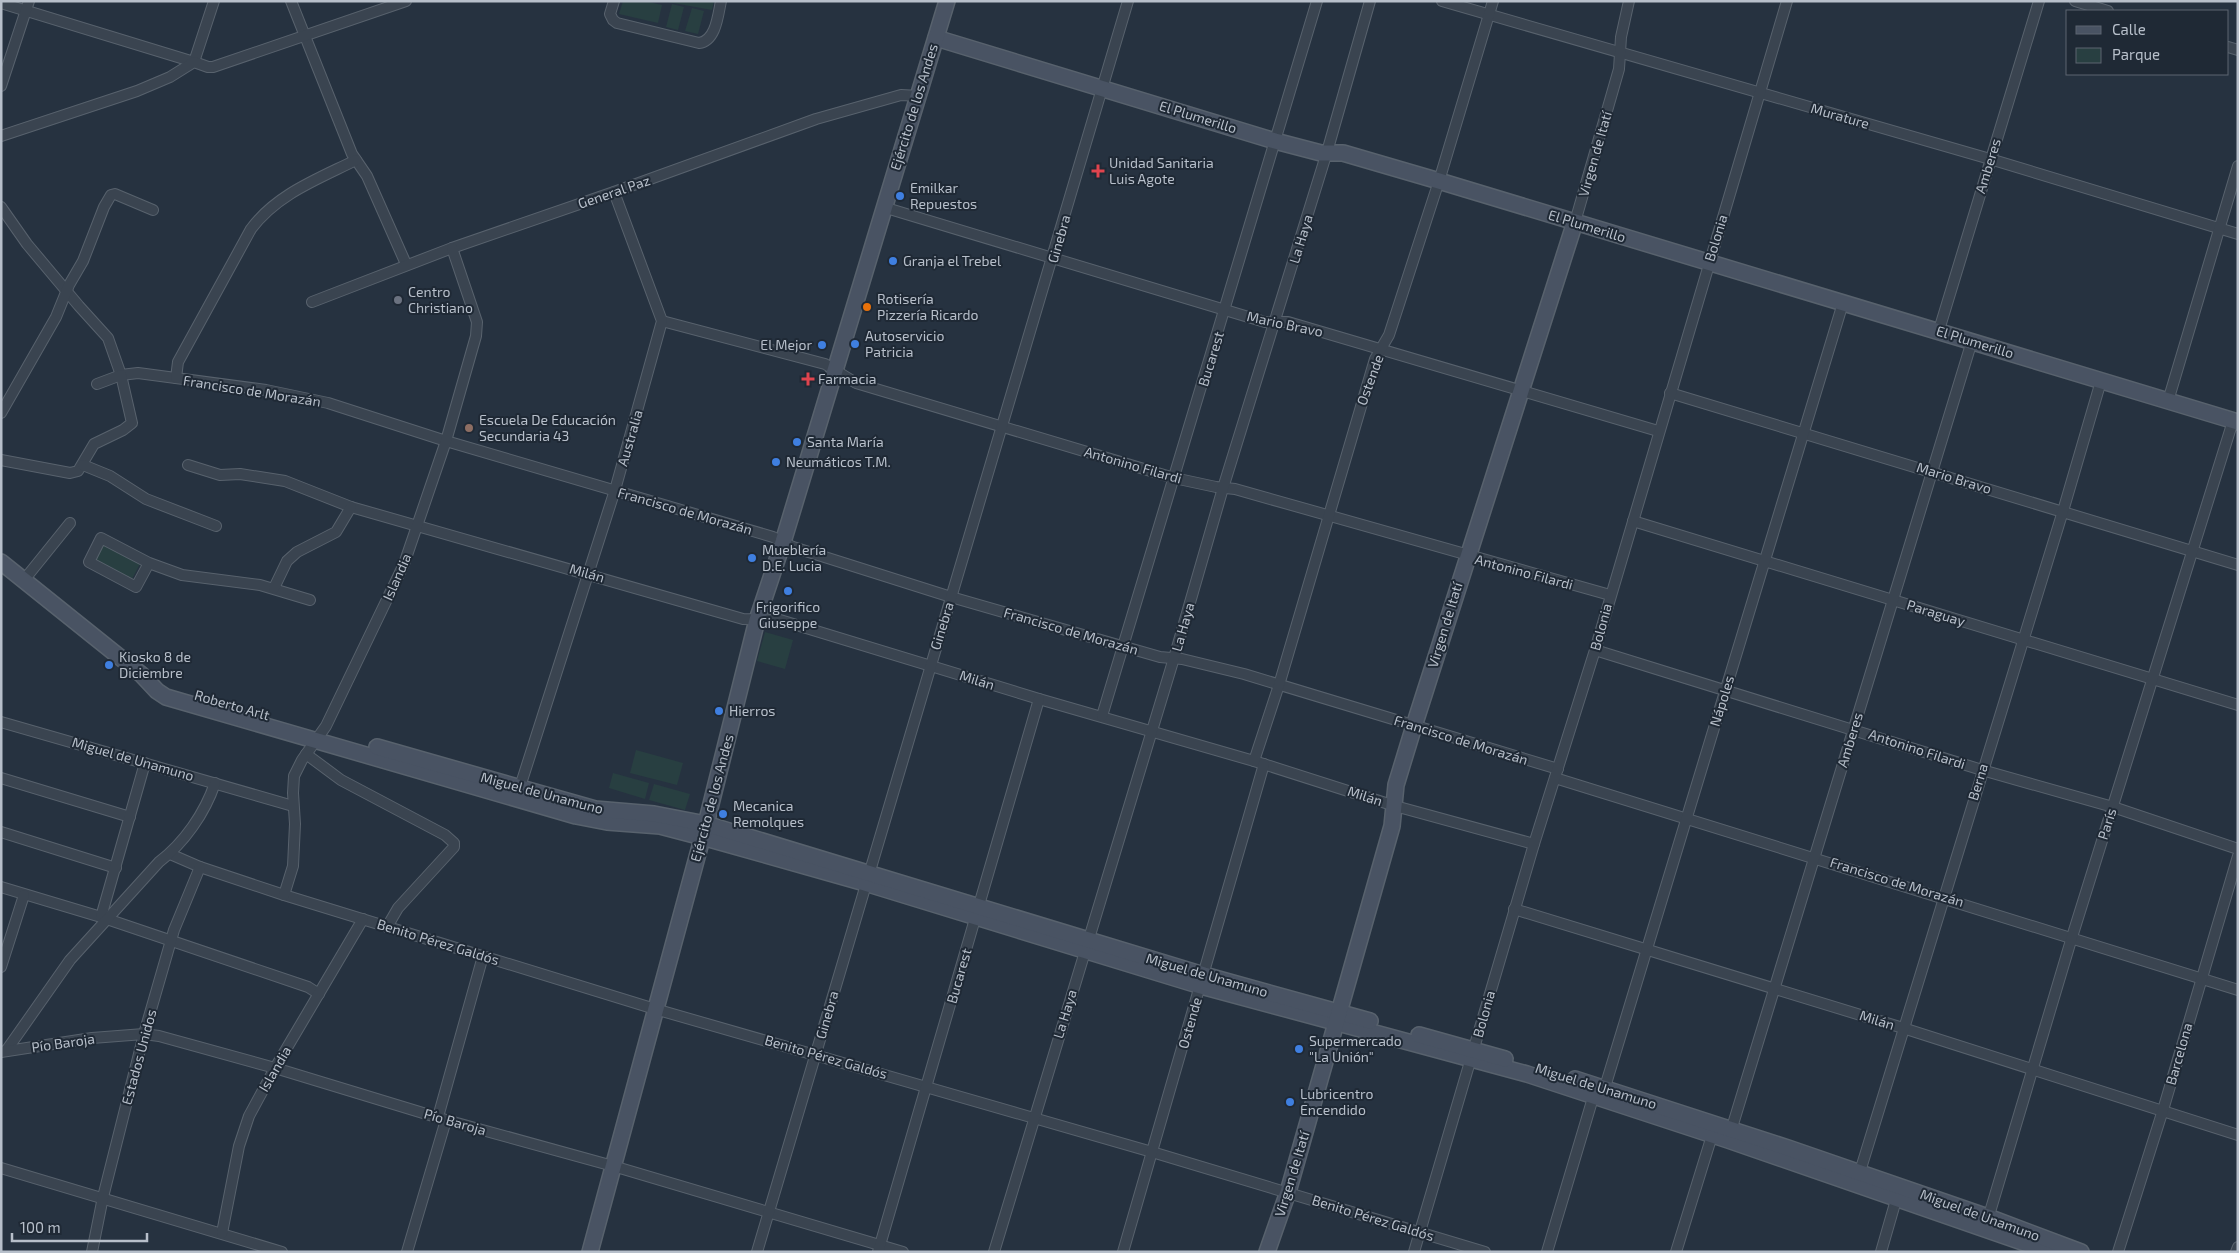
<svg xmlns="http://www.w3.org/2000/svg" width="2239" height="1253" font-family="'Exo 2',sans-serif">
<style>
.green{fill:#283f41}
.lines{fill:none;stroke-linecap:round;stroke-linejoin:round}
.street-casing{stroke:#58626d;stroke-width:12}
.secondary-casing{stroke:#58626d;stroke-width:18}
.street{stroke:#3a4450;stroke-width:10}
.secondary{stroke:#495363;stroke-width:15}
.health-dot{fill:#e0444e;stroke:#1f2935;stroke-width:2}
.shop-dot{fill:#3f7fe0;stroke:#1f2935;stroke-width:2}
.worship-dot{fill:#6b7280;stroke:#1f2935;stroke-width:2}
.food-dot{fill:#e8710a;stroke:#1f2935;stroke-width:2}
.education-dot{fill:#8d6e63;stroke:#1f2935;stroke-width:2}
.labels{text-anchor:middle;stroke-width:4;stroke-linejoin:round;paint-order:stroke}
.street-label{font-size:14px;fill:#b7bfca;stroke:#1f2935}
.poi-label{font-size:14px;fill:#b7bfca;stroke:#1f2935;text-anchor:start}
</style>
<rect width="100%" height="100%" fill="#263240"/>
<g class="green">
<polygon points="623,1 645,1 662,5 658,23 619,14"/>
<polygon points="662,1 714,1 712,10"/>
<polygon points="672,4 684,7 678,30 666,27"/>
<polygon points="692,8 704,11 698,34 685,31"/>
<polygon points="103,545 140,564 132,579 95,559"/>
<polygon points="765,632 793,640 785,669 757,661"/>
<polygon points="636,750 683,763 677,785 630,773"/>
<polygon points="613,773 649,783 645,799 609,788"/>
<polygon points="654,784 690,794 685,810 649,800"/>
</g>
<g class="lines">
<g class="street-casing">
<g id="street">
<polyline points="291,1 352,154 367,176 406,264"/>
<path d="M614,1L610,14L613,20L617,23L699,43C716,41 718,15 721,1"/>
<polyline points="1442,1 1990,159 2238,234"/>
<polyline points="2075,1 2108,11"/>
<polyline points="1,3 194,62 214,1"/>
<polyline points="2228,47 2238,50"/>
<polyline points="1,86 29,1"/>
<polyline points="1,136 137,91 170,77 194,62 208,67 213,67 406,1"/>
<polyline points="1,207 27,244 79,306 108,338 121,375 138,373 266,390 328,403 446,441 773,537 793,547 951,597 1160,657 1182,659 1244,674 1558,769"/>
<polyline points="883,207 1265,322 1288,322 1658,431"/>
<polyline points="1575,222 1619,69 1621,37 1629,1"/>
<polyline points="312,302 452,248 614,192 816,119 901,95 919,96"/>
<polyline points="662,321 825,364 856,383 1174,478 1216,487 1235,489 1610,595"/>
<polyline points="1939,330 2039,1"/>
<path d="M176,378L178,362L251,229C277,194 318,179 356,160"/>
<polyline points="1670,393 2238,565"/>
<polyline points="2168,401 2238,166"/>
<polyline points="1,413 56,317 69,285 83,261 104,207 111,195 115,194 153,210"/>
<polyline points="1,460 70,473 78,471 94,444 123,430 132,423 121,375 97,384"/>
<polyline points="83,465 110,476 146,499 216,526"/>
<polyline points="188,465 220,475 240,474 285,481 351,507 743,619 780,620 1039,699 1254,761 1395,806 1534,844"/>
<polyline points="1633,521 2238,705"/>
<polyline points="149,563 136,587 89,562 101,538 149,563 182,575 260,585 310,600"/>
<polyline points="24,580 70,523"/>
<polyline points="274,588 287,561 297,552 336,532 351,507"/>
<polyline points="1595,650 1982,770 2113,807 2238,849"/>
<polyline points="1102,716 1317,1"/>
<polyline points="1,722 293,806"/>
<polyline points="306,754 341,780 445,835 454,843 454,847 398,908 387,927"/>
<polyline points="1254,761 1279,685 1375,359 1389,335 1439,181 1493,1"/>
<polyline points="1,778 130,817"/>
<polyline points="1555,778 2238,990"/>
<polyline points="518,793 615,490 662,321 614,192"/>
<polyline points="1,832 116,868"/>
<polyline points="170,854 200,867 284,895 655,1009 1152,1152 1485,1252"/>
<polyline points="1,887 101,917 308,987 319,994"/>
<polyline points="284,895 293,866 295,824 293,793 294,776 302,760 326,726 404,564 446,441 476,336 477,322 452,248"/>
<polyline points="1514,909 1903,1028 2238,1135"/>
<polyline points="101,917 145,763"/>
<polyline points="1,967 24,895"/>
<path d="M6,1051L70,960L159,862C184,843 205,813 215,783"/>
<polyline points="1,1052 92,1038 144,1034 159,1036 275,1068 446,1120 613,1166 903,1252"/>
<polyline points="1604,1094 1605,1087 1843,303"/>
<polyline points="438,1117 483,956"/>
<polyline points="1730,1134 1972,341"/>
<polyline points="1,1168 282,1252"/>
<polyline points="1858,1178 2063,511 2101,381"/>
<polyline points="1987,1222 2072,937 2233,421"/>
<polyline points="222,1233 239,1146 249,1116 275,1068 363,919"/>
<polyline points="92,1252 103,1197 144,1034 174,930 200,867"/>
<polyline points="407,1252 446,1120"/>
<polyline points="757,1252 1128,1"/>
<polyline points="878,1252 1039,699"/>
<polyline points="994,1252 1174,658 1223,488 1327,152 1370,1"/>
<polyline points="1123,1252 1264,764"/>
<polyline points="1414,1252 1534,844 1595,650 1787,1"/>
<polyline points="1547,1252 1595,1091"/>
<polyline points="1676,1252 1714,1129"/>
<polyline points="1881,1252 1898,1193"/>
<polyline points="2118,1252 2163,1110 2238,856"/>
<polyline points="2236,1252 2238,1247"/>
</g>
</g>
<g class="secondary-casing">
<g id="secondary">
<polyline points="936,38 1275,141 1321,153 1343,153 1439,181 2238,422"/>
<polyline points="1,562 142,675 157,691 166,697 576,816 607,822 660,826 702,837 865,883 1201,986 1527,1074 1728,1140 2051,1252"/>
<polyline points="377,747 595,809 654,814 706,824 1204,975 1370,1021"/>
<polyline points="1419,1035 1505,1059"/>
<polyline points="1575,1079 1788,1148 1988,1217 2081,1252"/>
<polyline points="590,1252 706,824 757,620 783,542 947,1"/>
<polyline points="1267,1252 1288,1192 1392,826 1396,785 1414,726 1575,222"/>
</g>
</g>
<use href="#street" class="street"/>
<use href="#secondary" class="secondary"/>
</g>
<g class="health-dot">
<path d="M1095.5 163.5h5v5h5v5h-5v5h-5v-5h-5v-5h5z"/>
<path d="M805.5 371.5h5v5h5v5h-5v5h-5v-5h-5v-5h5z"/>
</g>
<g class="shop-dot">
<circle cx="900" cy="196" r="5"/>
<circle cx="893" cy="261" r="5"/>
<circle cx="855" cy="344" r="5"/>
<circle cx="822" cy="345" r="5"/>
<circle cx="797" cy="442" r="5"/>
<circle cx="776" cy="462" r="5"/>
<circle cx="752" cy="558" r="5"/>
<circle cx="788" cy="591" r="5"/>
<circle cx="109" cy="665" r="5"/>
<circle cx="719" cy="711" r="5"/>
<circle cx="723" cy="814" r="5"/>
<circle cx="1299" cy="1049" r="5"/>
<circle cx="1290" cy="1102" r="5"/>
</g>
<circle class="worship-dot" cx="398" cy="300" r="5"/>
<circle class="food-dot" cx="867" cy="307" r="5"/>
<circle class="education-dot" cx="469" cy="428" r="5"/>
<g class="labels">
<g class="street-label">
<text transform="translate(914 107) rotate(-73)" y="5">Ejército de los Andes</text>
<text transform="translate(1840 116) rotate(16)" y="5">Murature</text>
<text transform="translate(1198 117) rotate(17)" y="5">El Plumerillo</text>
<text transform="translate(1595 154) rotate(-74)" y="5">Virgen de Itatí</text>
<text transform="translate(1988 166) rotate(-73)" y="5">Amberes</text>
<text transform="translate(614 192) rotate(-19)" y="5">General Paz</text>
<text transform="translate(1587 226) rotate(17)" y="5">El Plumerillo</text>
<text transform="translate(1716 238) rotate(-73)" y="5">Bolonia</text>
<text transform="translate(1059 239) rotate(-74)" y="5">Ginebra</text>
<text transform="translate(1301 239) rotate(-73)" y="5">La Haya</text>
<text transform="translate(1285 324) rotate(12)" y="5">Mario Bravo</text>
<text transform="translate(1975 342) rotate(17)" y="5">El Plumerillo</text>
<text transform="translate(1211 359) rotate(-73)" y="5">Bucarest</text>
<text transform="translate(1370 380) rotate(-70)" y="5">Ostende</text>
<text transform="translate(252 391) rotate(9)" y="5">Francisco de Morazán</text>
<text transform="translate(630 438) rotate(-74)" y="5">Australia</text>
<text transform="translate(1133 465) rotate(16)" y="5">Antonino Filardi</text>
<text transform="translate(1954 478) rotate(17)" y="5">Mario Bravo</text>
<text transform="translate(685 511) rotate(16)" y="5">Francisco de Morazán</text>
<text transform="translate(1524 572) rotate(15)" y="5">Antonino Filardi</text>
<text transform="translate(587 573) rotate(16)" y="5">Milán</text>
<text transform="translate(397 577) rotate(-66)" y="5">Islandia</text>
<text transform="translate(1936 613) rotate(17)" y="5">Paraguay</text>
<text transform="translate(1445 625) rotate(-73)" y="5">Virgen de Itatí</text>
<text transform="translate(942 626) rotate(-73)" y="5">Ginebra</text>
<text transform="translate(1183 627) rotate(-74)" y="5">La Haya</text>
<text transform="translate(1601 627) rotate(-75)" y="5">Bolonia</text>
<text transform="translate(1071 631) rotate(16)" y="5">Francisco de Morazán</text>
<text transform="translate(977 680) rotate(17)" y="5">Milán</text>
<text transform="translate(1722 701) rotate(-73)" y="5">Nápoles</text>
<text transform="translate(232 705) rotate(16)" y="5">Roberto Arlt</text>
<text transform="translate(1461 740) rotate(17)" y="5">Francisco de Morazán</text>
<text transform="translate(1850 740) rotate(-73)" y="5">Amberes</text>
<text transform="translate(1917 749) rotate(18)" y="5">Antonino Filardi</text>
<text transform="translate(133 759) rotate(16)" y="5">Miguel de Unamuno</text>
<text transform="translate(1978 782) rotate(-73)" y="5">Berna</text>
<text transform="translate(542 793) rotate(15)" y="5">Miguel de Unamuno</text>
<text transform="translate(1365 796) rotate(18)" y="5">Milán</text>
<text transform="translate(712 798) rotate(-75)" y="5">Ejército de los Andes</text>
<text transform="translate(2107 824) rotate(-73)" y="5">París</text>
<text transform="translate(1897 882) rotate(17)" y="5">Francisco de Morazán</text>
<text transform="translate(438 942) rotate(17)" y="5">Benito Pérez Galdós</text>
<text transform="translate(1207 975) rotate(16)" y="5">Miguel de Unamuno</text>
<text transform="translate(959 976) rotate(-74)" y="5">Bucarest</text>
<text transform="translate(1065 1014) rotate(-73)" y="5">La Haya</text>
<text transform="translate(1484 1014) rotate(-74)" y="5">Bolonia</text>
<text transform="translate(827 1015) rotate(-74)" y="5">Ginebra</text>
<text transform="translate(1877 1020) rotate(17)" y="5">Milán</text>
<text transform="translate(1190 1023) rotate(-74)" y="5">Ostende</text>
<text transform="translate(63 1043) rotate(-8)" y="5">Pío Baroja</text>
<text transform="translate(2179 1054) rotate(-74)" y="5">Barcelona</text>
<text transform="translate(139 1057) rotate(-75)" y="5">Estados Unidos</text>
<text transform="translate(826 1057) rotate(16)" y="5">Benito Pérez Galdós</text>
<text transform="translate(275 1069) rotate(-60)" y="5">Islandia</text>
<text transform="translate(1596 1086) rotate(17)" y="5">Miguel de Unamuno</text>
<text transform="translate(455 1122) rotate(16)" y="5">Pío Baroja</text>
<text transform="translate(1292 1174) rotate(-73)" y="5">Virgen de Itatí</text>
<text transform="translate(1980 1215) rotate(20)" y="5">Miguel de Unamuno</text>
<text transform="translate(1373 1218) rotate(17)" y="5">Benito Pérez Galdós</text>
</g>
<g class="poi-label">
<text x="1109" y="168">Unidad Sanitaria<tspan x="1109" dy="16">Luis Agote</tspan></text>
<text x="910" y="193">Emilkar<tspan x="910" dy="16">Repuestos</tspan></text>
<text x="903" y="266">Granja el Trebel</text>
<text x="408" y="297">Centro<tspan x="408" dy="16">Christiano</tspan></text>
<text x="877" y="304">Rotisería<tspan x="877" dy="16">Pizzería Ricardo</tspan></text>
<text x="865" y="341">Autoservicio<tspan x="865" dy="16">Patricia</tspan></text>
<text x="812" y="350" text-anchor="end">El Mejor</text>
<text x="818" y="384">Farmacia</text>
<text x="479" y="425">Escuela De Educación<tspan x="479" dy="16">Secundaria 43</tspan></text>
<text x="807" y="447">Santa María</text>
<text x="786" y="467">Neumáticos T.M.</text>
<text x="762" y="555">Mueblería<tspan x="762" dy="16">D.E. Lucia</tspan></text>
<text x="788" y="612" text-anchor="middle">Frigorifico<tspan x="788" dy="16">Giuseppe</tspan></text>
<text x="119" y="662">Kiosko 8 de<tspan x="119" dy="16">Diciembre</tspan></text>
<text x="729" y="716">Hierros</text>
<text x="733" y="811">Mecanica<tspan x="733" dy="16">Remolques</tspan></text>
<text x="1309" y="1046">Supermercado<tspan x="1309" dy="16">"La Unión"</tspan></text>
<text x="1300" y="1099">Lubricentro<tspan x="1300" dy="16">Encendido</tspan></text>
</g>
</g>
<rect width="2239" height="1253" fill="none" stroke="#b7bfca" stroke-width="5"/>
<rect x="2066" y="10" width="162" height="65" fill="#1f2935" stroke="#5c6571"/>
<rect x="2076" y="26" width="25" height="8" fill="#495363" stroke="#5c6571"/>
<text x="2112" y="35" font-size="15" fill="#b7bfca">Calle</text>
<rect x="2076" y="48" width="25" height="15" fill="#283f41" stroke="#5c6571"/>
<text x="2112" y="60" font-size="15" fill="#b7bfca">Parque</text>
<path d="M12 1233v8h135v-8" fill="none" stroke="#b7bfca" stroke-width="2.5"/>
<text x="20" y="1233" font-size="15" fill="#b7bfca" stroke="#1f2935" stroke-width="4" paint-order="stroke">100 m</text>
</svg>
